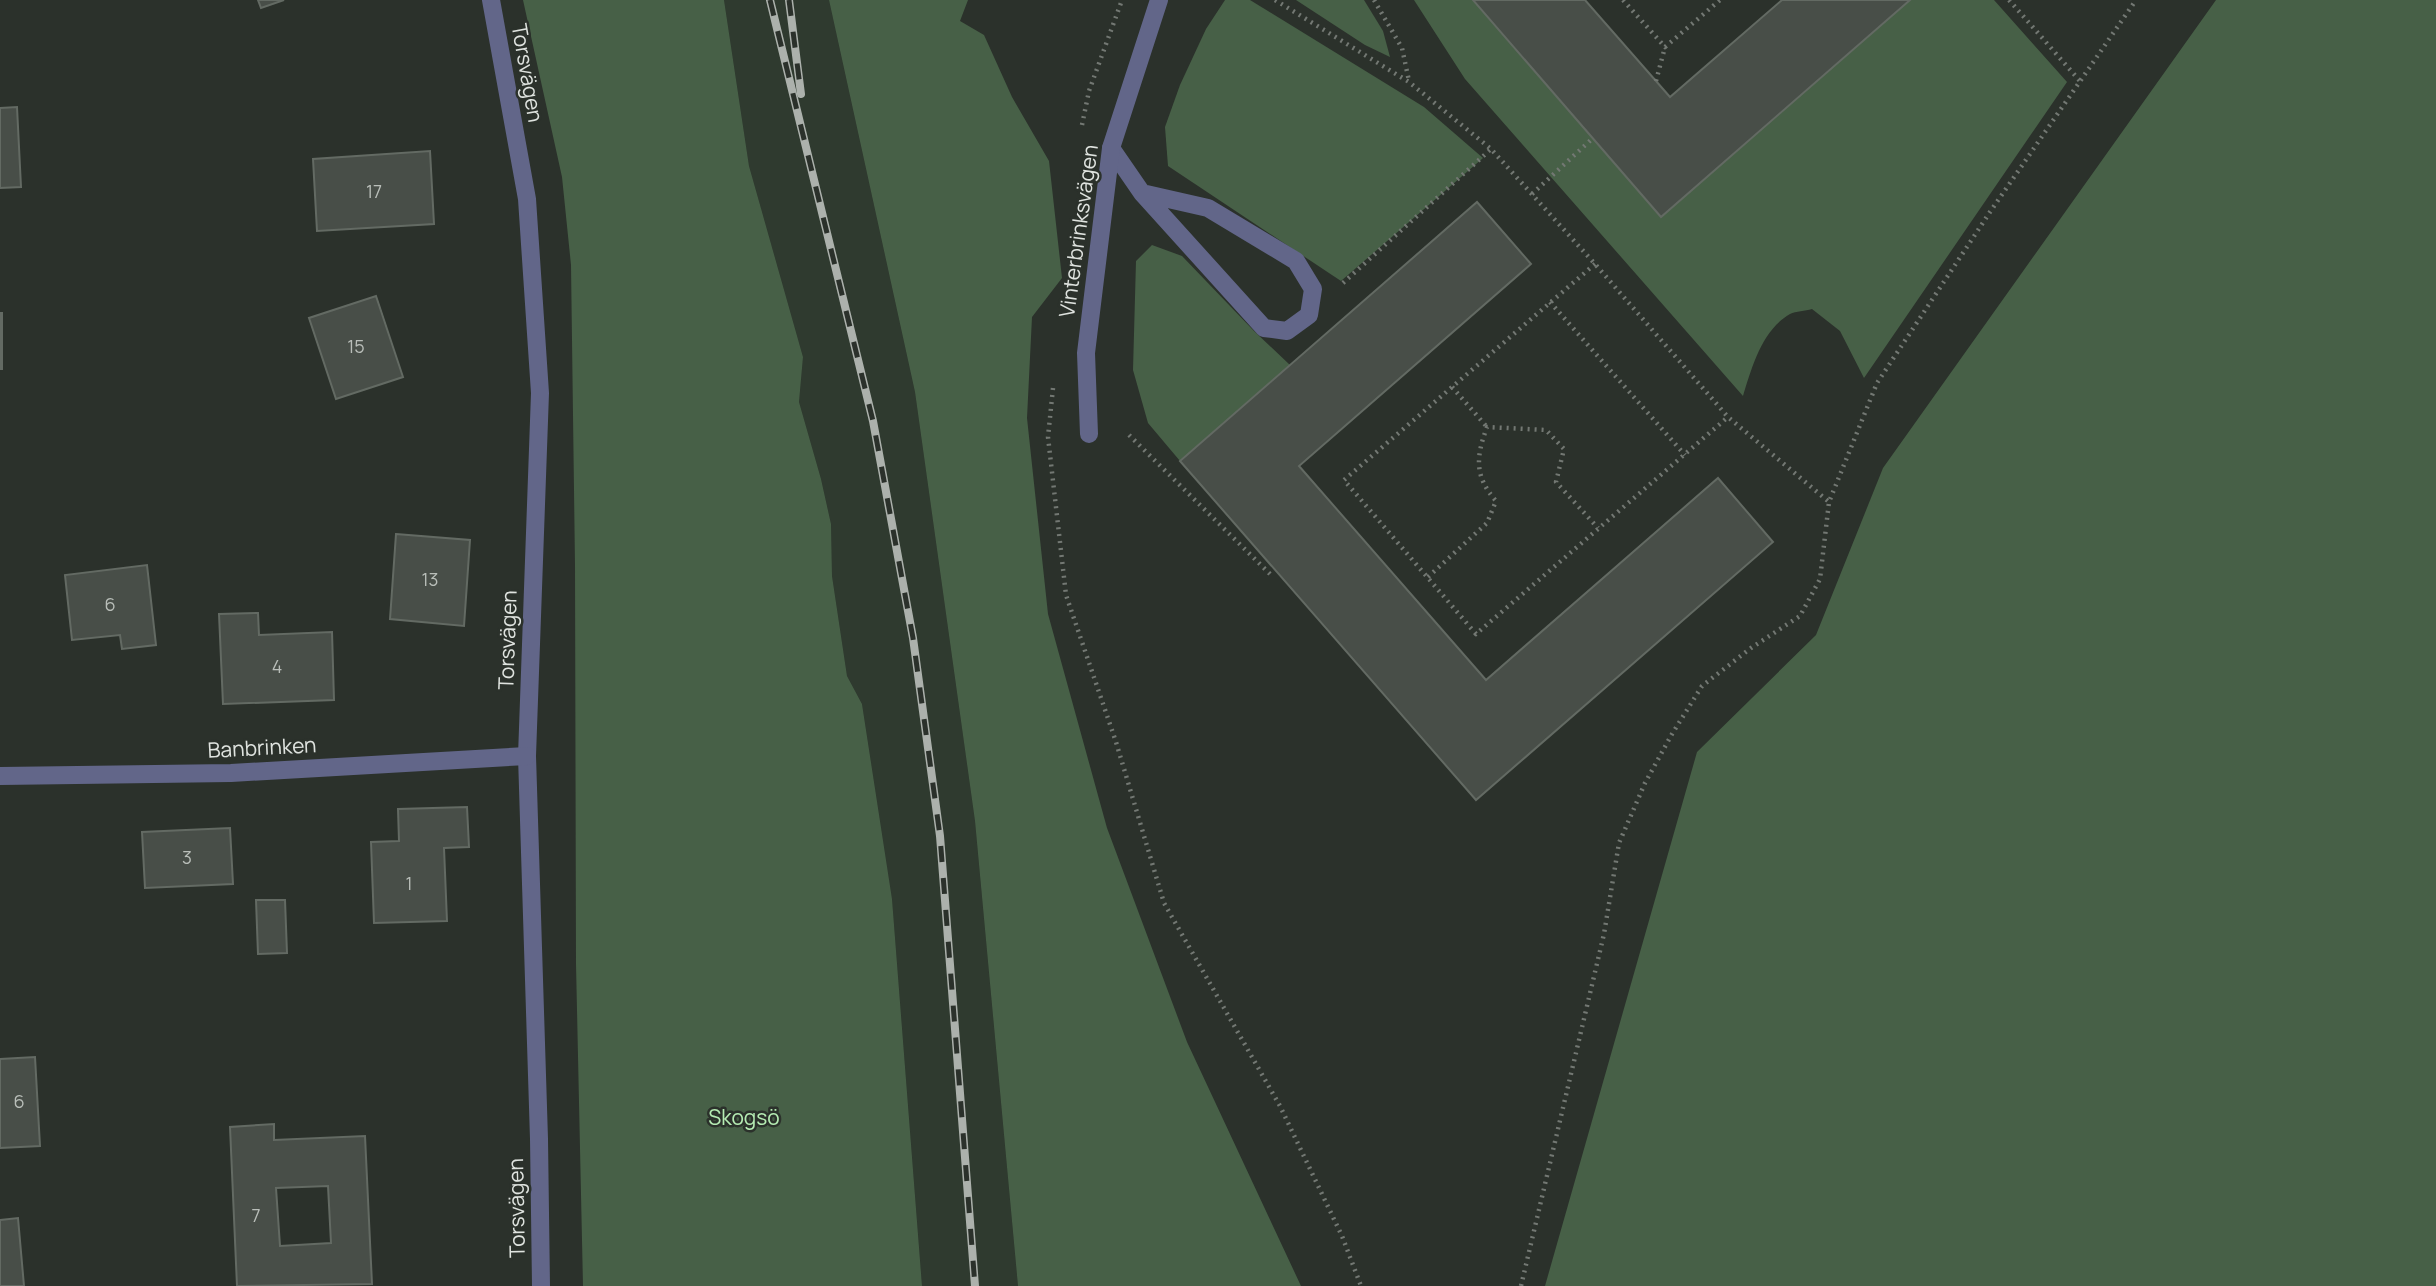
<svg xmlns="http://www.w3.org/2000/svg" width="2436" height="1286" font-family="Manrope,sans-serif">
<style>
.built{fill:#2f3a2f}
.green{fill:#476047}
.building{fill:#484e48;stroke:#636a63;stroke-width:2;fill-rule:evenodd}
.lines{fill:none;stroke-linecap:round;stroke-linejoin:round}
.path{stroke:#737873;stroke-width:4.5;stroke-dasharray:2 5;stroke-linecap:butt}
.minor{stroke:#626689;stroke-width:18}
.rail-casing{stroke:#acb1ac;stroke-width:8}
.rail{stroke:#2b312b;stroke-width:5;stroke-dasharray:16;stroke-linecap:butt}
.labels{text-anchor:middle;stroke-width:5;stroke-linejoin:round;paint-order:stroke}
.number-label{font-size:18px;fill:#b9beb9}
.street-label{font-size:21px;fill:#dfe3df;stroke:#2b312b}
.park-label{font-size:21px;fill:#b5ecb3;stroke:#2b312b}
</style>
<rect width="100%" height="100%" fill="#2b312b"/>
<polygon class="built" points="724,0 829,0 915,392 975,821 1018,1286 922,1286 892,899 862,704 847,676 832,576 831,524 821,479 799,402 803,357 749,166"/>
<g class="green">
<polygon points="523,0 724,0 749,166 803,357 799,402 821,479 831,524 832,576 847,676 862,704 892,899 922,1286 583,1286 576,964 575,565 571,265 562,177"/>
<polygon points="829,0 968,0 960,21 984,35 1012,97 1049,161 1062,278 1032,317 1027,418 1048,614 1107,828 1187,1042 1301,1286 1018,1286 975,821 915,392"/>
<polygon points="1225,0 1250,0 1424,107 1483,158 1341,281 1168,166 1165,127 1180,85 1206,29"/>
<polygon points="1296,0 1364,0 1383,31 1390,57 1365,45"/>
<path d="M1414,0H1473L1661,216L1910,0H1994L2067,82L1864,378L1840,331L1812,309C1805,311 1796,311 1790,314C1762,330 1752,367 1743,396L1465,79Z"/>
<polygon points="2216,0 2436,0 2436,1286 1545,1286 1697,752 1816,635 1883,468"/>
<polygon points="1152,245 1182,256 1254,331 1290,365 1180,461 1148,423 1133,370 1136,261"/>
</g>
<g class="building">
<polygon points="258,0 284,0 261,8"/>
<polygon points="1473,0 1585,0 1670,97 1782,0 1910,0 1661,217"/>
<polygon points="17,107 21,187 0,188 0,108"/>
<polygon points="430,151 434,224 317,231 313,159"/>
<polygon points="1477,202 1531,264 1299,466 1486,680 1718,478 1773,542 1476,800 1180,461"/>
<polygon points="376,296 403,377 336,399 309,318"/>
<rect x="0" y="313" width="2" height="56"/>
<polygon points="396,534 470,540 464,626 390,619"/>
<polygon points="147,565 156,645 122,649 120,635 72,640 65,575"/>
<polygon points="258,613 259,635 332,632 334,700 223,704 219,614"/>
<polygon points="467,807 469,847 444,848 447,921 374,923 371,842 399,841 398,809"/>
<polygon points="230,828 233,884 145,888 142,832"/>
<polygon points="256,900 285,900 287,953 258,954"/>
<polygon points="35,1057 40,1146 0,1148 0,1059"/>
<path d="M274,1124V1140L365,1136L372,1284L237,1286L230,1127ZM328,1186L331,1243L280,1246L276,1188Z"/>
<polygon points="18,1218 24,1286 0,1286 0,1220"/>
</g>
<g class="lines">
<g class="path">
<polyline points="1275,0 1409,82 1491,149 1595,264 1728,417 1829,502"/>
<polyline points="1374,0 1402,48 1409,81"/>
<polyline points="1623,0 1665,47 1720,0"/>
<polyline points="2009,0 2080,81"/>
<polyline points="1656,81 1665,47"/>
<polyline points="1082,125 1089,91 1122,0"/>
<polyline points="1532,194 1593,138"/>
<polyline points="1595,264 1344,480 1476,634 1728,417"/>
<polyline points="1343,283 1491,149"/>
<polyline points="1550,302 1685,455"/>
<polyline points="1452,387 1487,427"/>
<polyline points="1053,388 1048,437 1066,595 1116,742 1164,903 1280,1106 1342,1236 1361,1286"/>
<polyline points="1129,435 1270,574"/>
<path d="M1428,577L1487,523L1496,501C1474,476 1476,457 1487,427L1546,430L1564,449L1556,482L1598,528"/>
<polyline points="1521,1286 1604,934 1619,843 1645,783 1672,734 1702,686 1751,648 1800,616 1820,579 1829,502 1877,383 1990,212 2136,0"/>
</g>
<g class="minor">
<polyline points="491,0 527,199 540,393 527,756 539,1139 541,1286"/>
<polyline points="1111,148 1142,193 1264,328 1287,331 1309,315 1313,289 1296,261 1208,208 1142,193"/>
<polyline points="1089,434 1086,353 1111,148 1159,0"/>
<polyline points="0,776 231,773 527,756"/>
</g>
<g class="rail-casing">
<g id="rail">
<polyline points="770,0 873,421 913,638 940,836 975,1286"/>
<polyline points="789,0 801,94"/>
</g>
</g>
<use href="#rail" class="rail"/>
</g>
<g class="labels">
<g class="number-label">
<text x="374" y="198">17</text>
<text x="356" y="353">15</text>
<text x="430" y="586">13</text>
<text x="110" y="611">6</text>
<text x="277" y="673">4</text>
<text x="187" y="864">3</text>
<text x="409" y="890">1</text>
<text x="19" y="1108">6</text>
<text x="256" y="1222">7</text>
</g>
<g class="street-label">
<text transform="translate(527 73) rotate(80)" y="7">Torsvägen</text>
<text transform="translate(1079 231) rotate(-82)" y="7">Vinterbrinksvägen</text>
<text transform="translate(508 640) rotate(-88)" y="7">Torsvägen</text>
<text transform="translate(262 748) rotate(-3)" y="7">Banbrinken</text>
<text transform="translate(517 1208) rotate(-91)" y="7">Torsvägen</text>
</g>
<g class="park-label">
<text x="744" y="1125">Skogsö</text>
</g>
</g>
</svg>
